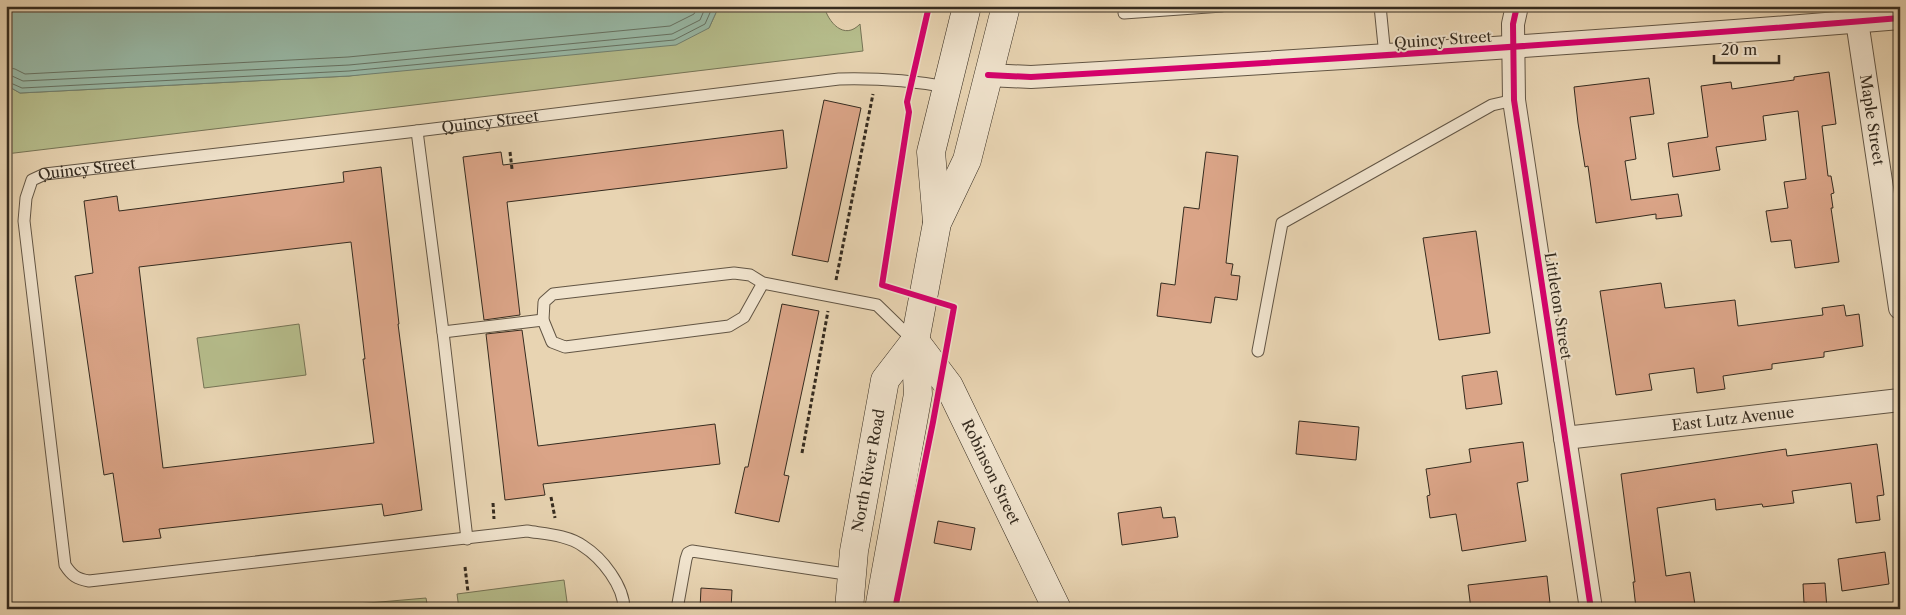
<svg xmlns="http://www.w3.org/2000/svg" width="1906" height="615" font-family="'Libre Caslon Text',serif">
<style>
.green{fill:#b6bd8c;stroke:#767456}
.water{fill:#98b9a7;stroke:#708071}
.lines{fill:none;stroke-linecap:round;stroke-linejoin:round}
.shore{stroke:#667263;stroke-width:1}
.building{fill:#daa487;stroke:#352b1f;fill-rule:evenodd}
.lane-casing{stroke:#625544;stroke-width:13}
.street-casing{stroke:#625544;stroke-width:24}
.secondary-casing{stroke:#352b1f;stroke-width:29}
.path{stroke:#352b1f;stroke-width:3;stroke-dasharray:4 2.5;stroke-linecap:butt}
.lane{stroke:#f0e3cd;stroke-width:11}
.street{stroke:#f0e3cd;stroke-width:22}
.secondary{stroke:#f0e3cd;stroke-width:28}
.cycleway-casing{stroke:#f0e3cd;stroke-width:9}
.cycleway{stroke:#d6006c;stroke-width:6}
.labels{text-anchor:middle;stroke-width:4;stroke-linejoin:round;paint-order:stroke}
.street-label{font-size:15px;fill:#352b1f;stroke:#f0e3cd}
</style>
<rect width="100%" height="100%" fill="#e8d4b2"/>
<filter id="stains"><feTurbulence type="fractalNoise" baseFrequency=".004" numOctaves="4"/><feColorMatrix values="0 0 0 0 .2 0 0 0 0 .09 0 0 0 0 .02 0 0 0 .5 -.17"/></filter>
<radialGradient id="worn" r=".72"><stop offset=".6" stop-color="#630" stop-opacity="0"/><stop offset="1" stop-color="#630" stop-opacity=".3"/></radialGradient>
<g class="green">
<path d="M719,6H824C828,22 844,41 860,24L863,51L6,154V85L20,93L349,76L709,28Z"/>
<polygon points="299,324 306,375 204,388 197,338"/>
<polygon points="564,580 568,609 459,609 457,594"/>
<polygon points="426,598 428,609 299,609"/>
</g>
<polygon class="water" points="6,6 719,6 709,28 676,45 349,76 20,93 6,85"/>
<g class="lines">
<g class="shore">
<polyline points="6,67 15,69 25,74 348,57 670,26 694,14 698,6"/>
<polyline points="6,75 12,76 23,81 349,65 672,34 700,20 706,6"/>
<polyline points="6,81 22,88 349,71 674,40 705,24 713,6"/>
</g>
</g>
<g class="building">
<polygon points="1829,72 1836,124 1822,126 1828,176 1831,176 1834,193 1831,194 1833,208 1831,208 1839,262 1795,268 1791,240 1771,242 1766,211 1788,208 1784,182 1806,179 1798,111 1763,116 1766,140 1716,147 1720,170 1673,177 1668,143 1708,137 1701,86 1731,82 1732,89 1794,80 1794,77"/>
<polygon points="1649,78 1654,114 1630,117 1636,159 1625,161 1631,200 1678,194 1682,216 1656,219 1656,214 1596,223 1588,166 1585,167 1578,123 1574,87"/>
<polygon points="824,100 861,108 828,262 792,255"/>
<polygon points="783,130 787,168 507,202 520,315 484,320 463,157 501,152 503,165"/>
<polygon points="1206,152 1238,156 1226,263 1233,264 1231,275 1240,276 1237,300 1215,297 1211,323 1157,316 1161,283 1175,285 1184,207 1199,209"/>
<path d="M381,167L399,324H398L422,510L384,516L382,504L159,529L161,538L123,542L113,473L104,475L75,276L93,273L84,201L117,196L119,211L344,182L343,172ZM351,242L365,359H363L374,443L163,468L139,267Z"/>
<polygon points="1476,231 1490,333 1439,340 1423,238"/>
<polygon points="1661,283 1665,308 1735,300 1738,326 1823,315 1822,308 1844,305 1846,316 1859,314 1863,346 1824,352 1824,357 1772,364 1772,369 1723,376 1725,389 1697,393 1694,368 1649,374 1652,390 1616,395 1600,291"/>
<polygon points="782,304 819,311 784,475 789,476 779,522 735,513 745,467 748,467"/>
<polygon points="522,330 538,446 715,424 720,464 543,484 545,495 505,500 486,334"/>
<polygon points="1497,371 1502,404 1466,409 1462,376"/>
<polygon points="1299,421 1359,427 1356,460 1296,454"/>
<polygon points="1523,442 1528,481 1517,483 1526,541 1462,551 1456,514 1430,518 1427,496 1430,495 1426,469 1471,462 1469,449"/>
<polygon points="1877,444 1884,495 1877,496 1880,520 1856,523 1851,483 1792,491 1794,503 1763,507 1762,504 1716,510 1715,499 1657,508 1666,576 1690,572 1695,605 1669,609 1661,609 1660,604 1636,608 1633,582 1635,582 1621,474 1786,449 1787,456"/>
<polygon points="1161,507 1163,518 1175,517 1178,537 1122,545 1118,513"/>
<polygon points="938,521 975,528 971,550 934,543"/>
<polygon points="1885,552 1889,584 1842,591 1838,559"/>
<polygon points="1547,576 1550,603 1529,606 1530,609 1471,609 1468,585"/>
<polygon points="1825,583 1827,609 1807,609 1807,603 1804,603 1803,584"/>
<polygon points="701,588 732,590 731,609 700,609"/>
</g>
<g class="lines">
<g class="lane-casing">
<g id="lane">
<polyline points="1380,6 1385,56"/>
<polyline points="1124,13 1222,6"/>
<polyline points="417,131 443,332 467,539"/>
<polyline points="763,283 744,317 729,326 565,347 552,342 543,320 544,302 553,294 734,273 750,275 763,283 877,305 913,340"/>
<polyline points="443,332 543,320"/>
<polyline points="1258,351 1282,223 1492,105 1514,100"/>
<path id="s1" d="M624,609C624,586 602,558 583,546C568,535 545,534 527,531L89,581C77,579 72,576 65,565L24,221L26,198L32,180L45,174L417,131L839,79C878,78 909,80 947,87"/>
<polyline points="677,609 686,559 688,553 692,551 852,575"/>
</g>
</g>
<g class="street-casing">
<g id="street">
<polyline points="1517,6 1513,24 1514,100 1591,609"/>
<path id="s2" d="M1857,21L1900,308"/>
<path d="M988,75L1031,77C1321,60 1610,42 1900,18"/>
<path id="s3" d="M1565,438L1900,400"/>
</g>
</g>
<g class="secondary-casing">
<g id="secondary">
<polyline points="937,222 931,152 967,6"/>
<path id="s4" d="M915,341L949,386L1057,609"/>
<path id="s5" d="M849,609L854,551L885,380L915,341"/>
<polyline points="879,609 918,394 915,341 937,223 967,160 1006,6"/>
</g>
</g>
<g class="path">
<polyline points="510,152 512,169"/>
<polyline points="836,280 873,94"/>
<polyline points="802,453 828,311"/>
<polyline points="551,497 555,518"/>
<polyline points="493,503 494,519"/>
<polyline points="465,567 468,592"/>
</g>
<use href="#lane" class="lane"/>
<use href="#street" class="street"/>
<use href="#secondary" class="secondary"/>
<g class="cycleway-casing">
<g id="cycleway">
<polyline points="1517,6 1513,24 1514,100 1591,609"/>
<path d="M988,75L1031,77C1321,60 1610,42 1900,18"/>
<polyline points="895,609 933,422 954,307 882,285 909,112 907,102 929,6"/>
</g>
</g>
<use href="#cycleway" class="cycleway"/>
</g>
<g class="labels">
<g class="street-label">
<text transform="translate(1443 40) rotate(-4)" y="5">Quincy Street</text>
<text dy="5" stroke="none"><textPath href="#s2" startOffset="100">Maple Street</textPath></text>
<text dy="5" stroke="none"><textPath href="#s1" startOffset="1458">Quincy Street</textPath></text>
<text dy="5" stroke="none"><textPath href="#s1" startOffset="1052">Quincy Street</textPath></text>
<text transform="translate(1558 306) rotate(81)" y="5">Littleton Street</text>
<text dy="5" stroke="none"><textPath href="#s3" startOffset="169">East Lutz Avenue</textPath></text>
<text dy="5" stroke="none"><textPath href="#s5" startOffset="140">North River Road</textPath></text>
<text dy="5" stroke="none"><textPath href="#s4" startOffset="152">Robinson Street</textPath></text>
</g>
</g>
<rect width="1906" height="615" fill="none" stroke="#e8d4b2" stroke-width="25"/>
<rect x="8" y="8" width="1891" height="600" fill="none" stroke="#352b1f" stroke-width="2.5"/>
<rect x="12" y="12" width="1881" height="590" fill="none" stroke="#352b1f"/>
<path d="M1714 55v8h65v-8" fill="none" stroke="#352b1f" stroke-width="2.5"/>
<text x="1721" y="55" font-size="15" fill="#352b1f" stroke="#f0e3cd" stroke-width="4" paint-order="stroke">20 m</text>
<rect width="100%" height="100%" filter="url(#stains)"/>
<rect width="100%" height="100%" fill="url(#worn)"/>
</svg>
